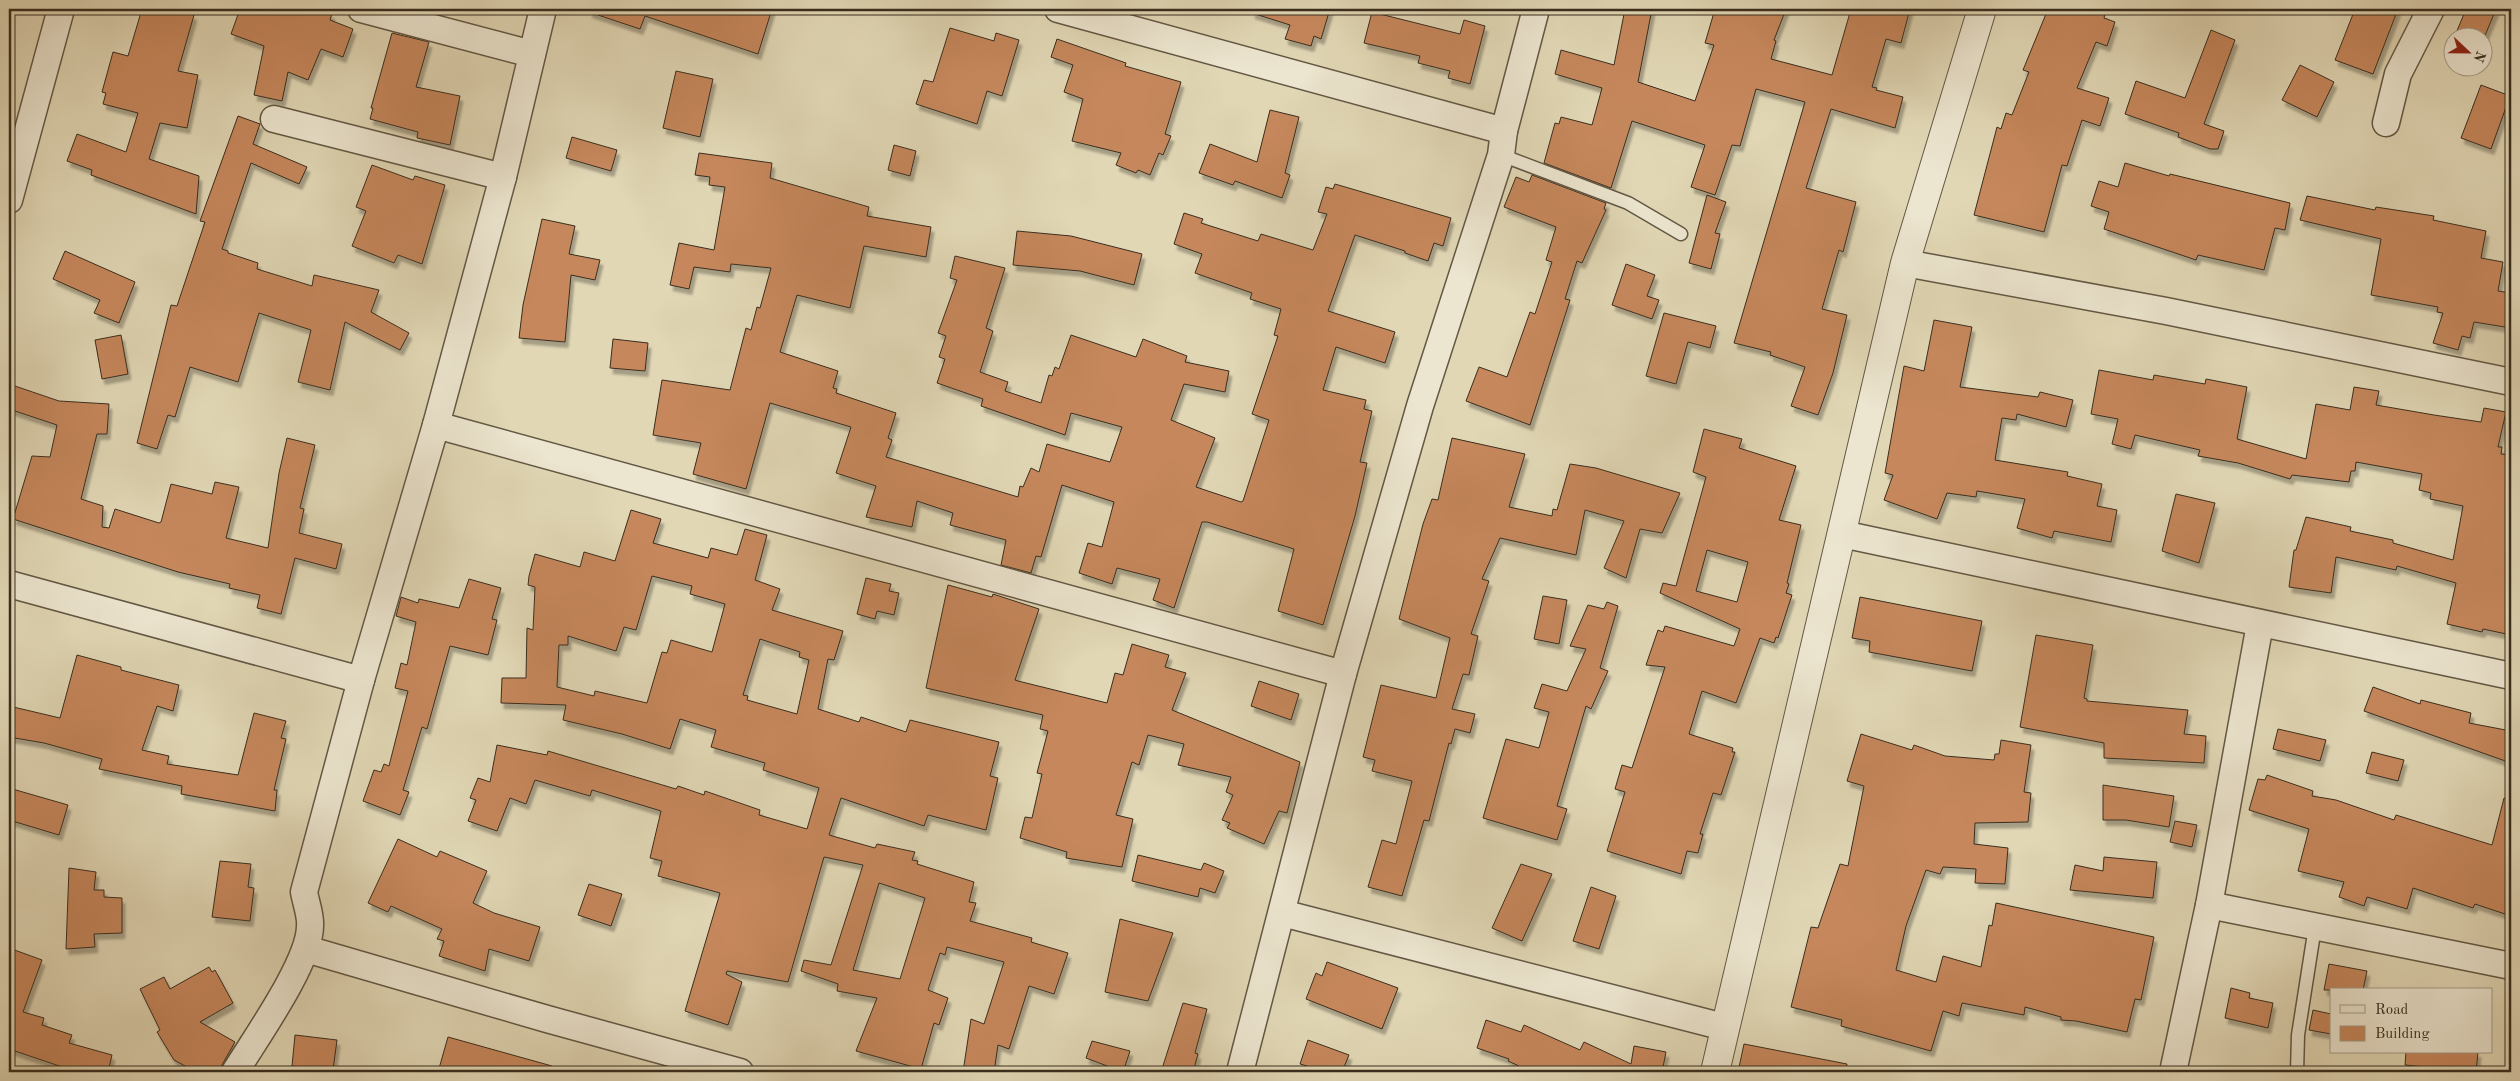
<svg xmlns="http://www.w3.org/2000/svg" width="2520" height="1081" font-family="'Old Standard TT',serif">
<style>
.building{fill:#c6875b;stroke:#392e1f;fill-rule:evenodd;filter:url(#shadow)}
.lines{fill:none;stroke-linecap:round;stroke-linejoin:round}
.service-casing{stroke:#635844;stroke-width:15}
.minor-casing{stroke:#635844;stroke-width:29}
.tertiary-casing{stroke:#635844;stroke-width:30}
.service{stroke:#ece5cf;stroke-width:12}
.minor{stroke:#ece5cf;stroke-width:26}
.tertiary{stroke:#ece5cf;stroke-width:28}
</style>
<defs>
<filter id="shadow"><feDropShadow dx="3" dy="5.5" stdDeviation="1" flood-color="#0004"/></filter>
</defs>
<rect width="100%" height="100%" fill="#e1d7b5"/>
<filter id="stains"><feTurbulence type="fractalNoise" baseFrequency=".004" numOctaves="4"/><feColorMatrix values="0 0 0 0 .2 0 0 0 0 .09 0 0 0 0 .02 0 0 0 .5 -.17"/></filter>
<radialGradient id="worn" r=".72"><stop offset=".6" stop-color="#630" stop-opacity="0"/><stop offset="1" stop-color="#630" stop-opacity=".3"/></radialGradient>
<g class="building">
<polygon points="142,9 175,9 194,15 178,71 198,75 187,128 160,123 149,159 199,176 196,214 91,175 92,170 67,161 77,134 126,152 138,113 103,104 106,93 102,92 113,52 128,56"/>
<polygon points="240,9 317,9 332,14 330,20 353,29 343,57 321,49 308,80 288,72 282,101 254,95 264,46 231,34"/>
<polygon points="590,9 772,9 758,54 645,16 640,29 589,12"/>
<polygon points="1253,9 1330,9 1321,39 1314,36 1311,46 1285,39 1290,25 1252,13"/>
<polygon points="1625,9 1652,9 1638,82 1695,101 1714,45 1705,43 1715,9 1786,9 1774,40 1776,41 1771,59 1832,75 1851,9 1910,9 1901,43 1886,39 1872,87 1877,88 1876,90 1903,97 1895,128 1831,109 1806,188 1856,202 1843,252 1839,250 1822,309 1847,315 1833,373 1818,415 1791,406 1805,367 1770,355 1771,352 1734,343 1805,102 1756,89 1740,146 1732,145 1715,195 1691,187 1705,145 1632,121 1611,188 1544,163 1555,123 1559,124 1561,117 1592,125 1602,88 1555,74 1561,50 1614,65"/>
<polygon points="2048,9 2088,9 2105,14 2104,18 2115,22 2107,46 2096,42 2077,88 2109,98 2100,126 2082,120 2067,166 2062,165 2044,232 1974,215 1997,127 2001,129 2006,113 2012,115 2029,72 2023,70"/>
<polygon points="2355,9 2398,9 2373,74 2335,60"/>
<polygon points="2466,9 2496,9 2484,38 2454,38"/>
<polygon points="1372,12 1460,34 1464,20 1485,26 1470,84 1448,78 1450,71 1418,63 1420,56 1364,43"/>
<polygon points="950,28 994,41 996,33 1019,40 1002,96 987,91 977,124 916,104 924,80 933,82"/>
<polygon points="2211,30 2235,40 2204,124 2224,131 2218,149 2210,149 2178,137 2179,133 2125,114 2136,81 2185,98"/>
<polygon points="392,33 429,42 416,87 460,96 450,145 417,138 418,132 370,119 373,108 371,108"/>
<polygon points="1057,39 1126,63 1125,66 1181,82 1165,134 1171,136 1163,155 1159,153 1150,175 1138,170 1136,173 1116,165 1121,153 1072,141 1083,99 1064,92 1073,65 1051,57"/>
<polygon points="2300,65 2334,82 2317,117 2282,100"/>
<polygon points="676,71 713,79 700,137 663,128"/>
<polygon points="2481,85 2510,96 2491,149 2461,138"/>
<polygon points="1270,110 1299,117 1285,173 1290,175 1282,198 1235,181 1233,185 1199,173 1210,144 1257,162"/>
<polygon points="238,116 260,124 253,144 307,167 299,184 251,163 222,249 228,251 228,253 258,263 257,269 312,286 314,275 379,290 371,312 409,333 400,350 345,322 330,390 298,382 311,330 259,313 238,382 190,367 175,417 168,415 157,449 137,443 171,305 177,306 205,222 200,221"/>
<polygon points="572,137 617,150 611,171 566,158"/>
<polygon points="894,145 916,151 910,176 888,170"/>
<polygon points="699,153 772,163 770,178 869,207 867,216 931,227 926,257 864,246 850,308 797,295 780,352 838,371 833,388 837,389 836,393 896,413 888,438 892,440 886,457 1018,497 1020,486 1023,487 1031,468 1039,472 1047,444 1110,462 1122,427 1071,413 1065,435 981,406 983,399 937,383 945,359 939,357 946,336 938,333 957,280 950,278 955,256 1005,268 986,328 993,331 980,372 1008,382 1005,391 1041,403 1049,375 1052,376 1055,367 1059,369 1071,335 1136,357 1143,339 1187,356 1185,362 1229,371 1225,392 1184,384 1171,420 1215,438 1196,487 1241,502 1243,501 1269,420 1252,414 1278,336 1274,335 1281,309 1250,299 1252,293 1195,273 1202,254 1174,244 1184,213 1203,219 1201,223 1258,241 1261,234 1313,250 1327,214 1318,212 1326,187 1333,189 1335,184 1451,218 1443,246 1434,243 1428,261 1405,253 1405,251 1355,235 1328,311 1395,332 1385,363 1336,347 1323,390 1366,400 1364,409 1372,411 1360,462 1367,463 1355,516 1323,625 1278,611 1294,549 1207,522 1202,522 1174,608 1153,600 1160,579 1117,568 1112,584 1079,573 1088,543 1102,547 1114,502 1062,485 1041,557 1036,556 1031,573 1001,565 1006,540 950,525 953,513 917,501 912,527 866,517 876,486 836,473 851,427 770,403 746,489 693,474 701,443 653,435 662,380 730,390 746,328 751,330 757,307 760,308 771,268 731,264 730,272 694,267 689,289 670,285 679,243 714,250 725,187 709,185 710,177 695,175"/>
<polygon points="2125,163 2169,176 2170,174 2290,203 2285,230 2275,228 2264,270 2198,255 2196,260 2104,229 2109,212 2091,206 2099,181 2118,187"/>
<polygon points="372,165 413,180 415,176 445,185 422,264 398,255 394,263 352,246 366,211 356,207"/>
<polygon points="1532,175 1606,203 1604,209 1606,210 1582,263 1577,261 1565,299 1570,300 1530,425 1466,401 1479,367 1507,377 1530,312 1535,314 1552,262 1546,260 1556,227 1504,207 1516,177 1529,182"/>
<polygon points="1707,195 1726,202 1715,233 1720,234 1711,269 1689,263"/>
<polygon points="2307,196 2375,210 2376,207 2434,216 2433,220 2486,231 2481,258 2503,262 2498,291 2511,293 2511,328 2474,322 2470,338 2462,336 2458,350 2433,343 2443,313 2437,312 2438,307 2371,295 2381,239 2300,220"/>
<polygon points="542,219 575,226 569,254 600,260 595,280 571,275 565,342 519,338 523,305"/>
<polygon points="1017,231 1071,236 1142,254 1134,285 1080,271 1013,265"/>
<polygon points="65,251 135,282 119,323 94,313 100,300 53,279"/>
<polygon points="1626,264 1655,275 1647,296 1659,300 1652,319 1612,305"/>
<polygon points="1664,313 1716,326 1710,348 1688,342 1676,384 1646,376"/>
<polygon points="1934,320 1972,327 1960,387 2038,397 2040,392 2073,400 2066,427 2017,414 2016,420 2002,418 1995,460 2068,472 2067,476 2102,484 2097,506 2117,510 2111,542 2054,531 2052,538 2017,528 2025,499 1977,491 1976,497 1947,493 1937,519 1884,500 1893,475 1885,473 1904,366 1924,371"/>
<polygon points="121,335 128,374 102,379 95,340"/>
<polygon points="613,339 648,343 645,371 610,368"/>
<polygon points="2099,370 2153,380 2154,375 2205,384 2206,379 2247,387 2237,439 2306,459 2316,404 2350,410 2354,387 2379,391 2376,405 2434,415 2481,422 2484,408 2506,412 2498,447 2502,447 2501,454 2511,455 2511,635 2483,629 2482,632 2447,624 2456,583 2397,566 2396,570 2336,557 2331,593 2289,587 2294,550 2296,550 2306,517 2351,527 2350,531 2393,540 2393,543 2453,560 2463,506 2430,499 2431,493 2419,490 2422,474 2356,462 2355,471 2351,471 2349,482 2292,475 2290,479 2238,463 2198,456 2200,450 2135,435 2131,449 2112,444 2118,419 2091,414"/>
<polygon points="9,384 59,401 109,404 107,434 97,434 81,499 103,506 102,527 109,528 115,509 159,523 161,522 171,484 212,494 215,482 239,487 226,538 268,548 279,473 287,438 315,445 300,508 304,509 299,533 342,544 336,569 295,558 281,614 257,608 260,595 229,588 230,584 178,572 13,519 32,456 50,457 57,425 9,409"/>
<path d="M1704,429L1742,439L1739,448L1796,466L1779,520L1801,525L1787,583L1789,584L1786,593L1792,595L1778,638L1776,637L1774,643L1760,638L1736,703L1702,691L1689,734L1733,748L1732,752H1735L1721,795L1713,793L1700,834H1703L1698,853L1687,851L1681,874L1607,851L1625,792L1615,789L1622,765L1632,768L1665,667L1646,665L1658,630L1663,632L1665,626L1734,646L1740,629L1660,593L1663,583L1676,586L1706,477L1693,472ZM1707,550L1748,562L1737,602L1696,591Z"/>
<polygon points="1452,438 1525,454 1509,507 1552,516 1553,509 1557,510 1570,464 1596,468 1680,493 1662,533 1640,529 1626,578 1604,568 1624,521 1585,510 1576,555 1500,538 1482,579 1489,581 1471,634 1478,636 1469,675 1463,674 1452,709 1475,714 1470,733 1455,729 1451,744 1449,743 1429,821 1424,820 1402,896 1368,887 1382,840 1396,844 1412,781 1372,771 1375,760 1363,757 1381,685 1436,698 1450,638 1399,619 1423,524 1432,499 1438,500"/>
<polygon points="2176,494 2215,503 2199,563 2162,551"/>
<path d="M631,510L661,519L653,543L708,558L711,548L737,555L745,529L767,535L755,580L780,589L772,610L843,631L834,660L828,659L818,709L859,722L861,717L906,732L910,720L999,742L990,776L998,778L986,830L928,815L924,826L841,798L829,835L875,848L877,844L915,852L912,860L918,861L917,864L974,882L969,902L976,903L970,921L1032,938L1031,942L1068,953L1054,994L1029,986L1009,1049L998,1045L994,1072H963L971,1019L984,1024L1004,962L947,947L945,955L940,953L928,990L948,998L939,1025L934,1023L921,1069L856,1051L877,998L837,991L838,984L801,971L804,960L831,965L863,865L824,857L788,982L727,971L726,974L742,982L728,1025L685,1011L720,893L658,876L662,861L650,858L661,811L592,790L590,796L535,780L526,804L510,798L497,831L468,821L476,800L470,798L478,778L490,782L497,745L547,755L548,751L676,789L678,786L704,795L705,791L760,810L759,815L807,829L819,788L763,770L765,763L711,747L716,730L680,719L670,749L622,734L563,720L566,705L501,703L502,678H526L527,628L533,630L535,587L528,585L529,576L535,554L580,567L584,552L615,561ZM652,576L692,586L690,594L725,604L712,652L671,640L667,653L662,652L647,703L595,691L594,696L557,687L559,645H568V636L616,651L624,627L636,630ZM760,639L800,652L799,657L809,660L797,714L747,700L748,696L743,695ZM879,883L925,898L900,979L853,970Z"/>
<polygon points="866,578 891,584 889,591 899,593 894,615 877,611 875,619 857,614"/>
<polygon points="469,579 501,588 492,619 497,620 488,655 450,646 427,729 422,727 403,790 409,792 400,815 363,801 374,770 381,772 384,764 389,766 408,691 395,688 401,663 407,665 416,622 396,616 401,597 418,603 419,599 459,608"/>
<polygon points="948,585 992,597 993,594 1039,609 1015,680 1018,681 1107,703 1115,673 1123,675 1132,644 1169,655 1165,667 1186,673 1172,710 1300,762 1287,813 1279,811 1264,844 1227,828 1230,823 1222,820 1233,795 1226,792 1231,777 1178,765 1184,744 1148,735 1139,765 1132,762 1116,815 1133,819 1122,867 1066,858 1067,852 1020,838 1025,817 1032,818 1042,774 1037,773 1048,731 1040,729 1043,715 926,688"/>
<polygon points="1543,596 1567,600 1559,644 1534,639"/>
<polygon points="1860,597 1982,621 1972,671 1869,652 1870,641 1852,638"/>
<polygon points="1607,602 1618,606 1600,668 1608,671 1591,709 1586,706 1557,806 1567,809 1557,840 1483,818 1506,739 1539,748 1549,712 1534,708 1542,684 1567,691 1586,649 1570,646 1588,605 1604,609"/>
<polygon points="2036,635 2093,645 2084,698 2087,699 2087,701 2188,710 2184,734 2206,736 2204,763 2104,758 2104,743 2020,727"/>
<polygon points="77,655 121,667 121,670 179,685 173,711 157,706 142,750 169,756 167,764 238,775 254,713 286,721 281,738 286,739 274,790 277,790 275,811 181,794 182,786 99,769 102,759 44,743 9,737 9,706 60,718"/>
<polygon points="1259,681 1299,694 1291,720 1251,706"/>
<polygon points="2373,687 2420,704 2421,700 2471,713 2469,723 2511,731 2511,763 2364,711"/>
<polygon points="2278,729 2326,740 2320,761 2273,749"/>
<polygon points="1861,734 1912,750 1914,745 1945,756 1994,760 1995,754 1999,754 2001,740 2031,745 2024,792 2031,793 2028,822 1975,823 1974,844 2008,848 2005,884 1975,883 1976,869 1943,867 1940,874 1926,870 1906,926 1896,970 1936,982 1943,956 1981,967 1989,925 1992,926 1996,903 2154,937 2141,1000 2135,999 2127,1032 2076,1021 2061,1020 2061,1017 2025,1007 2024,1015 1962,1003 1959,1016 1943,1011 1931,1051 1841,1026 1842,1020 1791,1007 1811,927 1818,928 1840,864 1848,866 1864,786 1847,781"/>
<polygon points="2372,752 2404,760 2398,781 2366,773"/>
<polygon points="2267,775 2313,791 2312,796 2336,800 2394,820 2396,815 2492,845 2504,798 2511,799 2511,916 2475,904 2473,908 2413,888 2407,909 2367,897 2364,906 2339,897 2344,882 2298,871 2309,829 2249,810 2258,779 2265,780"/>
<polygon points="2103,785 2174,796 2169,827 2126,820 2103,820"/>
<polygon points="9,788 68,805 59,835 9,820"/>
<polygon points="2175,821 2197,825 2192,847 2170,842"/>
<polygon points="398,839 437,857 440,851 487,871 473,903 494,913 540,927 529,961 489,949 485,971 439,956 444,941 437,939 442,929 391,906 388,912 368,903"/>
<polygon points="1138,855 1201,870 1204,863 1224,871 1215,893 1200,888 1198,897 1132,881"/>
<polygon points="2104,857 2157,862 2153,898 2070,890 2075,865 2103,871"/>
<polygon points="220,861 251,864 248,887 254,888 250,921 212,917"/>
<polygon points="1521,864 1552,874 1522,941 1492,928"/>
<polygon points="69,868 96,872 94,890 104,890 104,897 122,898 122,933 94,934 95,947 66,949"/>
<polygon points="589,884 622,894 611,926 578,915"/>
<polygon points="1591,887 1616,896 1599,949 1573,941"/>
<polygon points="1120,919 1173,933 1148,1001 1105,992"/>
<polygon points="9,948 42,960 23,1012 44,1018 42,1025 72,1035 69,1043 112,1055 108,1072 77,1072 9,1049"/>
<polygon points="1327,962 1398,988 1382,1029 1306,999 1316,973 1322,976"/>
<polygon points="2329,964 2367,971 2363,990 2324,990"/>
<polygon points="209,967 212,972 215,970 233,1003 200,1022 235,1042 218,1072 196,1072 174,1060 157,1032 160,1030 140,989 164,977 170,989"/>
<polygon points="2231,988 2250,993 2249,998 2273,1003 2268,1028 2225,1018"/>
<polygon points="1183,1003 1207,1009 1195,1053 1198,1054 1193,1072 1161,1072"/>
<polygon points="2313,1010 2331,1014 2331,1034 2309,1030"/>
<polygon points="1486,1020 1521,1032 1524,1025 1580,1050 1584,1042 1631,1064 1634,1046 1666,1052 1662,1072 1516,1072 1519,1066 1508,1061 1509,1059 1477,1048"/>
<polygon points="295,1035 337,1040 333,1070 292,1066"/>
<polygon points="448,1037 552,1066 551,1072 438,1072"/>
<polygon points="1308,1040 1349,1055 1342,1072 1305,1072 1307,1066 1300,1064"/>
<polygon points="1092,1041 1130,1051 1123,1072 1086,1058"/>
<polygon points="1744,1044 1847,1064 1846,1072 1738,1072"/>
<polygon points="2406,1052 2478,1052 2476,1072 2405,1065"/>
</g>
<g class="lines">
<g class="service-casing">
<g id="service">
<polyline points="1501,155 1628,203 1681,234"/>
<polyline points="2297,1072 2298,1035 2315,927"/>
</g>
</g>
<g class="minor-casing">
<g id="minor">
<polyline points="361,9 532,54"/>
<polyline points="1058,9 1504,131"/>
<polyline points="274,119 503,177"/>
<polyline points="2386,123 2398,74 2431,9"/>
<polyline points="9,200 61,9"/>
<polyline points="1905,263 2166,311 2511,382"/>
<polyline points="436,425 1343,674"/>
<polyline points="1842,534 2511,676"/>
<polyline points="9,584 361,680"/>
<polyline points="2209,905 2511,966"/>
<polyline points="1282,913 1724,1027"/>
<polyline points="306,949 547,1019 740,1072"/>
<path d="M235,1072C255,1039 310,962 310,926C311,916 306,903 304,892L361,680L436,425L503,177L543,9"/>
<polyline points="1240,1072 1343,674 1420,406 1501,155 1504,131 1536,9"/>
<polyline points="2173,1072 2209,905 2260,624"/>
</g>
</g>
<g class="tertiary-casing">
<polyline id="tertiary" points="1715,1072 1905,263 1982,9"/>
</g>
<use href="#service" class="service"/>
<use href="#minor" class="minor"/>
<use href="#tertiary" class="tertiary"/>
</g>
<rect width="2520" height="1081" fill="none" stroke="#e1d7b5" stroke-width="30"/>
<rect x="10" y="10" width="2500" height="1061" fill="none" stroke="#392e1f" stroke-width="2.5"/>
<rect x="15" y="15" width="2490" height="1051" fill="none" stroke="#392e1f"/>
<rect x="2330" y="988" width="162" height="65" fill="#ece5cf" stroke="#a49c89"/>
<rect x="2340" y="1005" width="25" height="8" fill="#ece5cf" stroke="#a49c89"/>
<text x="2375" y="1014" font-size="15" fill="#392e1f">Road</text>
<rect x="2340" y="1026" width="25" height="15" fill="#c6875b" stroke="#a49c89"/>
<text x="2375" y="1038" font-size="15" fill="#392e1f">Building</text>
<g transform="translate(2468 52) rotate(112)"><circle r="24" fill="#ece5cf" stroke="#a49c89"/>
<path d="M0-4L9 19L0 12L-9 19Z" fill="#8f2418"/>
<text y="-8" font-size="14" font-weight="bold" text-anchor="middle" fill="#392e1f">N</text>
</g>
<rect width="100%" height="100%" filter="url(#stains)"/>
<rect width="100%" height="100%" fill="url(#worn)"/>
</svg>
